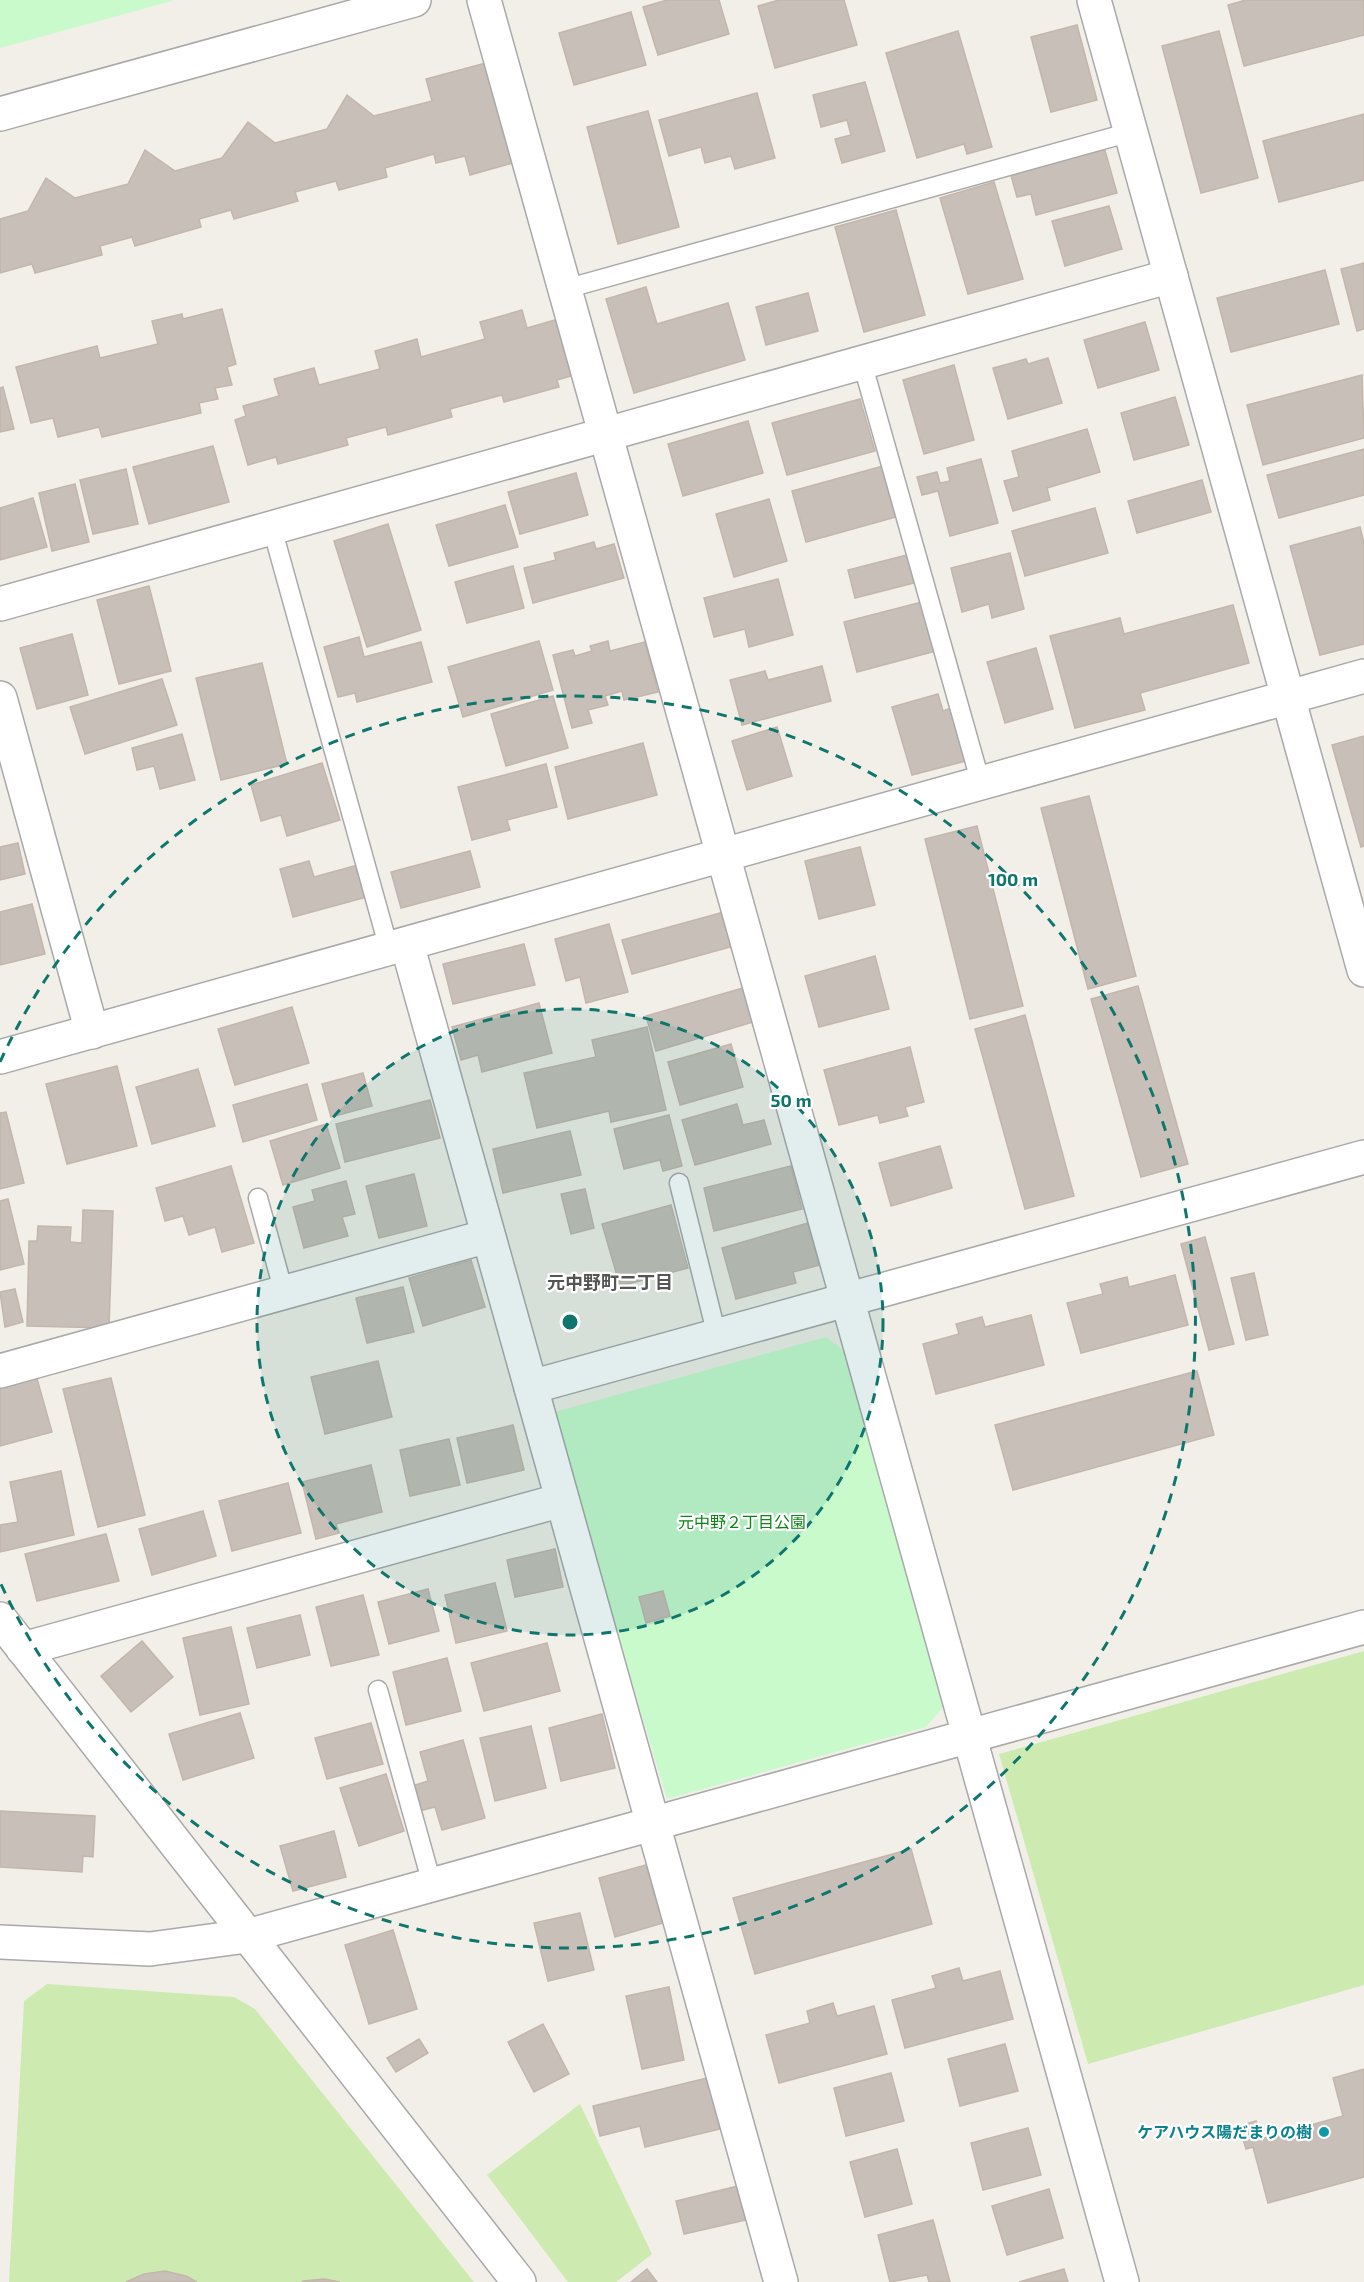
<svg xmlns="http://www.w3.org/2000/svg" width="1364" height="2282" font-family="'Exo 2','Noto Sans JP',sans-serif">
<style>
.grass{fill:#cdebb0}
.park{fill:#c8facc}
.building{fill:#c7bfb8;stroke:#c4b6ab;stroke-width:1.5}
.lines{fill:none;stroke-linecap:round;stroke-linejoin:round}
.service-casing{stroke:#a9a9a9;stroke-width:21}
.minor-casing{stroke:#a9a9a9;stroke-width:36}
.service{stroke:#fff;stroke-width:18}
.minor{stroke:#fff;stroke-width:33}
.ring{fill:none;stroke:#0f766e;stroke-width:3;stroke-dasharray:10 8}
.culture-dot{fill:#0f9aa8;stroke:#fff;stroke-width:2}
.labels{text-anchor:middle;stroke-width:4.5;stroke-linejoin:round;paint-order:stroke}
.park-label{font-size:16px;fill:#0c8416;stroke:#fff}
.culture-label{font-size:16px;font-weight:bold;fill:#0d838f;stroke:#fff;text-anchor:end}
.neighbourhood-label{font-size:18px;font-weight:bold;fill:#555;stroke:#fff}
.centre{fill:#0f766e;stroke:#fff;stroke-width:3}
.ring-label{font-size:18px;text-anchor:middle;font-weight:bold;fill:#0f766e;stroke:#fff;stroke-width:4.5;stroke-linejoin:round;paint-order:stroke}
</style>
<rect width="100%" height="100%" fill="#f2efe9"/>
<g class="grass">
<polygon points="1364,1651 1364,1985 1088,2064 999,1754"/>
<polygon points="47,1984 234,1997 255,2009 474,2282 9,2282 24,2001"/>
<polygon points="580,2104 652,2254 616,2282 568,2282 487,2175"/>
</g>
<g class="park">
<polygon points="0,0 172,0 172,1 0,48"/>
<polygon points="826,1337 856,1360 945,1705 926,1727 667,1799 551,1413"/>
</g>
<g class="building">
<polygon points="667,0 719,0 729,34 658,55 643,7"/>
<polygon points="779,0 844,0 857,45 775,68 758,6"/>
<polygon points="1246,0 1364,0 1364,35 1244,66 1228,5"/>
<polygon points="631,12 646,65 574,85 559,33"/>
<polygon points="1077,25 1097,100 1051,112 1031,37"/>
<polygon points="958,31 992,147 967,154 964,144 917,158 886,53"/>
<polygon points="1219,31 1258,178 1201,193 1162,46"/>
<polygon points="486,63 513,163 470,175 465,156 436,163 434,154 385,168 387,177 339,190 336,181 295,192 298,201 234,219 231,210 199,219 201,227 135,246 132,237 100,246 102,255 35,273 32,264 0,273 0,219 28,211 46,178 75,198 128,184 145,150 175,171 222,158 248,122 275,143 327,129 347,95 374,116 432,101 426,79"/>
<polygon points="865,82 885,151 842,163 835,139 851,135 847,120 821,127 813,95"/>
<polygon points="757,93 775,158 735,169 731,156 705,163 701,147 669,156 659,120"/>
<polygon points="648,111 679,227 618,244 587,127"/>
<polygon points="1364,114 1364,180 1279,202 1263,141"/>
<polygon points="1104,147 1117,193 1036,215 1031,194 1017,197 1010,172"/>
<polygon points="994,182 1023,279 968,294 940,198"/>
<polygon points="1109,206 1122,249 1065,266 1052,221"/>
<polygon points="896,210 925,315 864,332 835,227"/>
<polygon points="1364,263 1364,329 1357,331 1341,269"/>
<polygon points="1325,270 1339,324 1231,352 1217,298"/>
<polygon points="646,287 657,324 728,303 745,360 634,393 606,299"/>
<polygon points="808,293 818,331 766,345 756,307"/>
<polygon points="222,309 236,364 227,367 232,385 215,388 218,399 199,403 201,413 102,437 99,427 58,437 53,418 31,423 16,367 97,346 100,358 158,344 152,321 182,314 183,319"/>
<polygon points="522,310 527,328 562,318 578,374 557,380 559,387 504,402 502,395 450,409 452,417 388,435 386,427 346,438 348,445 278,464 276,457 248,465 235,420 246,416 243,406 279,396 274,379 314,368 319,385 380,369 375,351 417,339 421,357 485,339 480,322"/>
<polygon points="1145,322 1159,370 1098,388 1084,340"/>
<polygon points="1048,358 1062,403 1008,419 993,368 1026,359 1028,364"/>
<polygon points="954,365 974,440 924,454 903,380"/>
<polygon points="1362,375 1364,438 1263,465 1247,405"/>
<polygon points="3,387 14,429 0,432 0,388"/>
<polygon points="1175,397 1189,445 1134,460 1121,413"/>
<polygon points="860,399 875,451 787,475 772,423"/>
<polygon points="748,421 763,473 683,496 668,444"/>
<polygon points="1087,429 1100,472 1047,488 1050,500 1013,511 1004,481 1019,477 1012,451"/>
<polygon points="213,446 229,502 149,524 133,467"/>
<polygon points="1364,449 1364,495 1279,518 1267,475"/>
<polygon points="981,459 998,523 950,536 938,491 922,495 917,477 937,472 940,483 950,481 947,468"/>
<polygon points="883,466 896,517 806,542 792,491"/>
<polygon points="126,469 138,524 93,534 80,480"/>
<polygon points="576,473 588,515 520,534 508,492"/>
<polygon points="1202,480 1211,512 1137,533 1128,501"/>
<polygon points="75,484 89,542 52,551 39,493"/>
<polygon points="33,498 47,547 0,560 0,508"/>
<polygon points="769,499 787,561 734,577 716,514"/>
<polygon points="505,505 518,547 449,566 436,525"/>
<polygon points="1095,508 1108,553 1025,576 1012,531"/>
<polygon points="388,524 421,630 367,647 334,541"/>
<polygon points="1360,527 1364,543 1364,644 1320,655 1290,546"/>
<polygon points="594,542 596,549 614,544 624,578 533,603 524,568 556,560 554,553"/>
<polygon points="1010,553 1024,609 992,618 989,604 962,612 951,568"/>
<polygon points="907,555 914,583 855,598 848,570"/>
<polygon points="513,566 524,608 467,623 455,582"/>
<polygon points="778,579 793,635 749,647 745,629 714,637 704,598"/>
<polygon points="149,586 171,671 119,684 97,600"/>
<polygon points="922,602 936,651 857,672 844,622"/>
<polygon points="1233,605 1249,663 1140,693 1145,710 1075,728 1050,636 1120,618 1124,634"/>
<polygon points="72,634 88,695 37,709 20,648"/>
<polygon points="359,637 364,657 421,642 432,682 357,702 355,693 338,697 324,647"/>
<polygon points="539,641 553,690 463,717 448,667"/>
<polygon points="608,641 610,651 645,642 658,692 624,700 622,691 605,696 608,705 588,710 592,723 572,728 553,655 573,650 575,656 592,651 590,646"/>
<polygon points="1036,648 1053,709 1005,723 987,662"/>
<polygon points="262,663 287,764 221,780 196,678"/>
<polygon points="822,666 831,701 742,725 730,680 765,671 768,680"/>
<polygon points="162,679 177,725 85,754 70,707"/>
<polygon points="938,694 943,711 951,708 966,761 912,775 892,707"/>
<polygon points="553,696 568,748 506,766 491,714"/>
<polygon points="777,727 792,776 747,790 732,741"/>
<polygon points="182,734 195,780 160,789 154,766 137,770 132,748"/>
<polygon points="1364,736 1364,846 1361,847 1332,745"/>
<polygon points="643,743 657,795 568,819 555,767"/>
<polygon points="322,763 340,820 287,836 281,815 261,821 251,785"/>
<polygon points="546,764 557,807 507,820 510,830 472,840 458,787"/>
<polygon points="1089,796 1136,976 1088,989 1041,808"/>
<polygon points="977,826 1023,1006 970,1019 925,839"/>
<polygon points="18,843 25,874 0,880 0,847"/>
<polygon points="860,847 875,905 819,919 805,861"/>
<polygon points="470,851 480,887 401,908 391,872"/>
<polygon points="309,861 314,877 358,865 367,897 293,917 280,869"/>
<polygon points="32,904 45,954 0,965 0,912"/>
<polygon points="724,912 734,946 632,974 622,940"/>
<polygon points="609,924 628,992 586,1003 580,977 566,981 555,939"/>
<polygon points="524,944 535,985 453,1004 443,964"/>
<polygon points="875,956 889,1009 819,1027 805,976"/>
<polygon points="1138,986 1188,1164 1141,1177 1091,999"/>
<polygon points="743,988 753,1022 656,1051 646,1016"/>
<polygon points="539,1003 552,1053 482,1072 478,1055 461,1060 452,1027"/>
<polygon points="292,1007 309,1063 235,1085 218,1029"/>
<polygon points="1025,1015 1074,1196 1025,1209 975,1029"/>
<polygon points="647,1027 666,1110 611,1122 609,1111 537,1128 524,1073 596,1057 592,1040"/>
<polygon points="731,1044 743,1087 680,1105 668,1062"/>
<polygon points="910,1047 924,1102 905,1107 908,1116 880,1123 878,1115 839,1125 824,1070"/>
<polygon points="117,1066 137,1146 67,1164 46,1084"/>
<polygon points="198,1069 215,1126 152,1144 136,1087"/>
<polygon points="363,1073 372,1106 331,1117 322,1084"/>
<polygon points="307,1084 317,1120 243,1142 233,1105"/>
<polygon points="430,1100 440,1138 345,1162 336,1124"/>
<polygon points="737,1104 743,1125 764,1120 771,1144 695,1165 682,1120"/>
<polygon points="6,1112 24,1183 0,1189 0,1113"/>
<polygon points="669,1115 682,1166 663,1171 660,1160 624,1169 614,1129"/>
<polygon points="326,1124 340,1168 283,1185 270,1141"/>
<polygon points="570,1131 581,1175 503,1193 493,1149"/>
<polygon points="940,1146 952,1188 891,1206 879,1163"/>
<polygon points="231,1166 254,1243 222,1252 215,1227 189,1235 183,1216 165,1221 156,1188"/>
<polygon points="791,1166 802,1209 714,1231 704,1188"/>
<polygon points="414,1174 427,1226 379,1238 366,1186"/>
<polygon points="346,1181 355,1214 342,1217 348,1236 304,1248 293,1207 315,1201 312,1190"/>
<polygon points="585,1189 594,1228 571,1234 561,1194"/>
<polygon points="8,1199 24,1264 0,1270 0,1201"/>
<polygon points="671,1205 688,1268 620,1286 602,1224"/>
<polygon points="83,1210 113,1211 109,1328 27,1326 29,1241 37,1241 38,1226 71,1227 70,1242 82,1243"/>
<polygon points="808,1223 820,1265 793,1272 796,1283 736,1299 722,1248"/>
<polygon points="1205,1237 1234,1344 1209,1350 1181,1244"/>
<polygon points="471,1260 485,1307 423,1326 409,1278"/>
<polygon points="1254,1273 1268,1335 1246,1340 1231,1278"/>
<polygon points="1175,1275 1188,1325 1081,1353 1067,1303 1103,1294 1100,1284 1127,1277 1129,1287"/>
<polygon points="403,1287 414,1332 367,1343 356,1298"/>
<polygon points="15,1289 23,1322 5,1327 0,1292"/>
<polygon points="1031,1315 1044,1365 936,1394 923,1344 959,1334 956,1324 982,1317 985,1327"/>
<polygon points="378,1361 392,1417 325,1434 311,1377"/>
<polygon points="1197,1371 1214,1435 1013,1490 995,1425"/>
<polygon points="36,1375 52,1432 0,1446 0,1385"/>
<polygon points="111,1378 145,1515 98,1527 63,1389"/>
<polygon points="513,1425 524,1470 467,1483 457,1438"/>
<polygon points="449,1439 460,1485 410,1496 400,1450"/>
<polygon points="371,1465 382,1512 336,1524 339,1533 316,1539 302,1482"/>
<polygon points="61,1471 74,1535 0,1552 0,1525 18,1522 10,1482"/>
<polygon points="288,1483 301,1533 232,1551 219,1501"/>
<polygon points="203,1511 216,1556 152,1575 139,1529"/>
<polygon points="106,1534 119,1581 37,1601 25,1554"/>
<polygon points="555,1549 563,1587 515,1597 507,1560"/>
<polygon points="495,1583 507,1631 456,1643 445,1595"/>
<polygon points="428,1589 439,1631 389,1644 378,1602"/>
<polygon points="663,1591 670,1616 646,1623 639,1597"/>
<polygon points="363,1595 379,1655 331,1666 316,1607"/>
<polygon points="300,1615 310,1655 257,1668 247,1628"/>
<polygon points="231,1627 249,1704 200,1715 183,1638"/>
<polygon points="142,1641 173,1677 131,1712 101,1676"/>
<polygon points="547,1643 560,1691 484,1711 471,1663"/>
<polygon points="447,1658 461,1711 406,1725 393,1672"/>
<polygon points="240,1713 254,1758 183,1780 169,1734"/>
<polygon points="602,1714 615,1768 561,1781 549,1728"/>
<polygon points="371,1723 383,1764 327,1779 315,1738"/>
<polygon points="531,1726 546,1788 495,1801 480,1738"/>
<polygon points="463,1740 485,1818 442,1830 435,1807 419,1811 412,1786 428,1781 420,1752"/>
<polygon points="386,1774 404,1831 359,1846 340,1788"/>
<polygon points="0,1811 95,1816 93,1857 83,1856 82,1872 0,1867"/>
<polygon points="334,1831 346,1877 293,1891 280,1846"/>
<polygon points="911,1849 932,1924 755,1974 733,1898"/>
<polygon points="646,1865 663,1923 615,1937 599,1878"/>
<polygon points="580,1913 594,1970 548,1981 534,1923"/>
<polygon points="393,1930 417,2009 369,2024 345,1945"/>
<polygon points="959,1968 963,1981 1000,1971 1013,2019 905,2048 892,2000 936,1988 932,1976"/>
<polygon points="669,1987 684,2060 642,2069 626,1996"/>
<polygon points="833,2003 837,2016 874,2006 887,2054 779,2083 766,2035 810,2023 807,2011"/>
<polygon points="543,2024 569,2074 534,2092 508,2042"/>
<polygon points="419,2039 428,2053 396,2072 387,2058"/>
<polygon points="1005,2044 1018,2091 960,2106 948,2059"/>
<polygon points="1364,2069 1364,2177 1268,2203 1253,2147 1246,2149 1239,2126 1256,2121 1261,2139 1343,2116 1333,2078"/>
<polygon points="891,2073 904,2121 846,2136 834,2088"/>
<polygon points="707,2078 720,2129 645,2147 640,2126 600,2136 593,2106"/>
<polygon points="1028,2128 1041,2175 983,2190 971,2143"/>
<polygon points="897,2149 912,2204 865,2217 850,2162"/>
<polygon points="738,2186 746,2220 684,2234 676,2201"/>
<polygon points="1049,2189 1063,2238 1007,2255 992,2206"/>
<polygon points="933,2220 950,2282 929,2282 927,2275 890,2282 878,2235"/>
<polygon points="647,2269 657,2282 631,2282"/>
<polygon points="1064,2269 1068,2282 1019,2282"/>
<polygon points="165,2271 186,2276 197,2282 126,2282 144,2274"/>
<polygon points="324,2279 340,2282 302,2282 303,2281"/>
</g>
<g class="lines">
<g class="service-casing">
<g id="service">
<polyline points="565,289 1131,132"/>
<polyline points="862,362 981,784"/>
<polyline points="272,528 389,949"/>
<polyline points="679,1183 717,1336"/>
<polyline points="258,1198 284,1293"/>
<polyline points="378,1690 432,1884"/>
</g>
</g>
<g class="minor-casing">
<g id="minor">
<polyline points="484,0 1122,2282"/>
<polyline points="1094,0 1364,970"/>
<polyline points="0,114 414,0"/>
<polyline points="0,604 1171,276"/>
<polyline points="0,698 92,1032"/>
<polyline points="407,944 781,2282"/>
<polyline points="0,1057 1364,676"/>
<polyline points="0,1371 488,1236"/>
<polyline points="531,1387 1364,1157"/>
<polyline points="0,1619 519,2282"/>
<polyline points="23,1649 562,1500"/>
<polyline points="0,1942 150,1949 247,1936 1364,1627"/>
</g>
</g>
<use href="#service" class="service"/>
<use href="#minor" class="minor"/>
</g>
<circle cx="570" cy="1322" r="313" fill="#0f766e" fill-opacity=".12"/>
<g class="ring">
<circle cx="570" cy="1322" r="313"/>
<path d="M0 1062A626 626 0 1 1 0 1582"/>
</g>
<circle class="culture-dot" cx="1324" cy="2132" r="6"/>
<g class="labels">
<g class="park-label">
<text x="742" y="1528">元中野２丁目公園</text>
</g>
<g class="culture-label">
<text x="1312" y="2138">ケアハウス陽だまりの樹</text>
</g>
<g class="neighbourhood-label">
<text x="610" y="1289">元中野町二丁目</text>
</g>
</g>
<circle cx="570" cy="1322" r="9" class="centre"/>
<g class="ring-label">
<text x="1013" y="886">100 m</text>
<text x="791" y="1107">50 m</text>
</g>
</svg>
